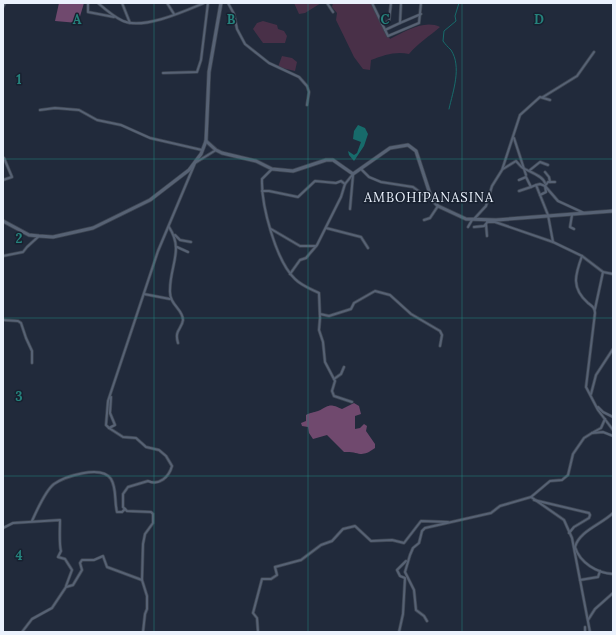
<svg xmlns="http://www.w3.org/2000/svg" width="616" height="635" font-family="Lora,serif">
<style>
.green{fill:#493048}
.forest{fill:#70496e}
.water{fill:#176b6b}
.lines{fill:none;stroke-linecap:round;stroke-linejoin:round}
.stream{stroke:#176b6b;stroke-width:1}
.minor-casing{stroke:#3c4451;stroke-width:3.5}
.tertiary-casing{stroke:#3c4451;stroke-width:4.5}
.minor{stroke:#576274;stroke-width:2}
.tertiary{stroke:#576274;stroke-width:3}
.grid{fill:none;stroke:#25827c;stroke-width:1;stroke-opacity:0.55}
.labels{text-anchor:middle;stroke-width:3;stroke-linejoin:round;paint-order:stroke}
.quarter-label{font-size:13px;letter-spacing:1px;fill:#ebf2fd;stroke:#182130}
.grid-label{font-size:13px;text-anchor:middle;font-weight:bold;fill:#25827c;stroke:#182130;stroke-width:3;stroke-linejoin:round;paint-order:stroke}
</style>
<rect width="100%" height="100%" fill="#212a3b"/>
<g class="green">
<polygon points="294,3 321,3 305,13 299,14"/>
<path d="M333,3H371L390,39C404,32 424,19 440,27C430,36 418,43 409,54C396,51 384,55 371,60L370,70L363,69L354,57L336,20L337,13L332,7Z"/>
<polygon points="263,21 277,25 278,29 284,31 287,36 285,43 263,43 253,29 257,23"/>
<polygon points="282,56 292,58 297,62 295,71 278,67"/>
</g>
<g class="forest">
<polygon points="59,3 84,3 78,23 55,21"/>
<path d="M354,403L359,406L361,414L355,416V429L360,428L364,424L367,426L366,431L375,444V448C360,459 360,451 344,452L327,435L313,439L309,433L308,427L302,426L301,423L306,421V415C311,412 313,413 318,411C330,405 329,403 342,409Z"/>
</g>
<polygon class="water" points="358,125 365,128 368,134 364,146 354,161 349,155 348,151 354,155 357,153 361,142 353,139 354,131"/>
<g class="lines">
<path class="stream" d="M449,109C453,91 462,67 451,50C448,47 445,44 443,41L444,31L456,21L455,16L459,3"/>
<g class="minor-casing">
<g id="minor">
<polyline points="88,3 88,12 114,17"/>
<path d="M98,3C106,10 114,17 123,21C143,30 185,11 204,3"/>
<polyline points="122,3 130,23"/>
<polyline points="167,3 174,14"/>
<polyline points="228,3 234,14 237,29 245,44 269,63 299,77 307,86 309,92 307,105"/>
<polyline points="327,3 333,12"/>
<polyline points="372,3 388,36 419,23 421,3"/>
<polyline points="3,7 5,3"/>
<polyline points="400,23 421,14"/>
<polyline points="382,24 389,21 391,3"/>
<polyline points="385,30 400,23 401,3"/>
<polyline points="163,73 197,72 201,60 208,3"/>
<polyline points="543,97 577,76 594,52"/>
<polyline points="40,110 55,108 79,110 97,120 121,125 150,138 202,150"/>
<polyline points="514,138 526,175"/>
<path d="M272,169L262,179C261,205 276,261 295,279C302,286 311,289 319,293L320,318L319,330L323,342L325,362L335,381L332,391L334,396L352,402"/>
<polyline points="361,169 369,177 381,182 413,187 425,196 429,196"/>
<path d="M503,169L516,161C518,163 521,167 523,168C530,172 543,176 545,183"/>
<polyline points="530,170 540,162 548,165"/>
<polyline points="545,172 549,177 550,182"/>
<polyline points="3,180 12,177 4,158"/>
<path d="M519,180L526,177L531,187L536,185L548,215L553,242L582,256C575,275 571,288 588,303C592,306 595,308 595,313L586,387L598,410L613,430"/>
<polyline points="555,182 548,182 545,186 558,201 584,213"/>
<polyline points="536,185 540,184 545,186 546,192 540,195"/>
<polyline points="262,191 269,191 298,197 315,181 336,183 341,181 345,184"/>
<polyline points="519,191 531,187"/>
<polyline points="350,209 353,175"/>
<polyline points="572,215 570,227 574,229"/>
<polyline points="474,219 486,206 492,186 502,170 520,115 540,97 550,100"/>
<polyline points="424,220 430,218 438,206"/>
<polyline points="487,222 495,222 553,242"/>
<path d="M169,227C184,250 170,265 170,290C169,305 183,309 183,320C182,329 174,330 178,343"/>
<polyline points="468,227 472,220"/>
<polyline points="474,227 484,226 486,224"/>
<polyline points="326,228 361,237 368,248"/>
<polyline points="271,229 300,246 316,246"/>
<polyline points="175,235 180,240 191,242"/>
<polyline points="487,236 486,224 488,221"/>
<polyline points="177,247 188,252"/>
<polyline points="3,256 23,252 27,247 39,236"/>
<polyline points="582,256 603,272 613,274"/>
<polyline points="290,274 300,260 306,258 317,245 341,197 345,184 353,174"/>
<polyline points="144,294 170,299"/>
<polyline points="595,309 603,272"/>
<polyline points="320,314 329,316 351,309 354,303 375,291 390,295 411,314 440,331 442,335 440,346"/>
<polyline points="3,320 18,321 21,323 26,338 32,351 32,363"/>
<polyline points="334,379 341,374 344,367"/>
<polyline points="591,394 596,375 613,349"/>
<polyline points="598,407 603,412 613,417"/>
<polyline points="109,428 115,425 110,413 111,397"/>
<polyline points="592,433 601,428 605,419"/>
<polyline points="531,497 564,520 572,538 590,632"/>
<polyline points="534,500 589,513 590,515 589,518 574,527 569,533"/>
<path d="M613,513C602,524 579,531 575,547C580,563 597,573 613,574"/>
<path d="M32,521C36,512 46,490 54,484C64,477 101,464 111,479C117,489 114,500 117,512H122L125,509"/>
<path d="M3,528L13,523L60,520C60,527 59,545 61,551L58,557L65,559L72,570L66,586"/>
<polyline points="580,580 598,577 600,571"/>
<polyline points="588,620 595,609 613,593"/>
<polyline points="427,621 424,616 416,610 414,590 405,572 410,555 413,548 419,543 422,531 425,528 491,513 500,506 531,497 550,481 562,480 568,475 573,454 584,438 592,433 603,432 613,436"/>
<polyline points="22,632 32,619 52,608 66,587 73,585 82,570 80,563 82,560 94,560 103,556 107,567 142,580"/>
<path d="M143,632L145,614L147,609V596L142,580L143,544L145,534L153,523V514L151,512L127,511L123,507V494L128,487L148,481C159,486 169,477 172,466L166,456L159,450L146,447L136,438L123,437L109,428L106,425L108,401L158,251L195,163L216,150"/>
<polyline points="258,632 257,618 253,613 262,579 271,579 277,575 275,567 301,560 321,545 332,541 343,529 355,526 371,541 392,540 404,543 421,521 448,522"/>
<polyline points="399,632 403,614 405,578 400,576 397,570 406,561"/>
<polyline points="585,632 585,627"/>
</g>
</g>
<g class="tertiary-casing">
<g id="tertiary">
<polyline points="206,141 216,150 222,153 256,161 272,169 293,171 326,160 333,160 353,174 390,148 408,145 416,151 432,200 438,206 466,219 496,220 613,211"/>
<polyline points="3,221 29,235 39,236 53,237 93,228 150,200 189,170 201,154 206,141 209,72 221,3"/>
</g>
</g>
<use href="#minor" class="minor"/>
<use href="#tertiary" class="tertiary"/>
</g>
<path class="grid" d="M154,3V632M308,3V632M462,3V632M3,159H613M3,318H613M3,476H613"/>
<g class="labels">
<g class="quarter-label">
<text x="429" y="202">AMBOHIPANASINA</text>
</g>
</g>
<g class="grid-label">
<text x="77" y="24">A</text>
<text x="231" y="24">B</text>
<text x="385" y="24">C</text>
<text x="539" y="24">D</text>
<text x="19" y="84">1</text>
<text x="19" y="243">2</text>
<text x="19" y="401">3</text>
<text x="19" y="560">4</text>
</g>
<rect width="616" height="635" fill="none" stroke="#ebf2fd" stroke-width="8"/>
</svg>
